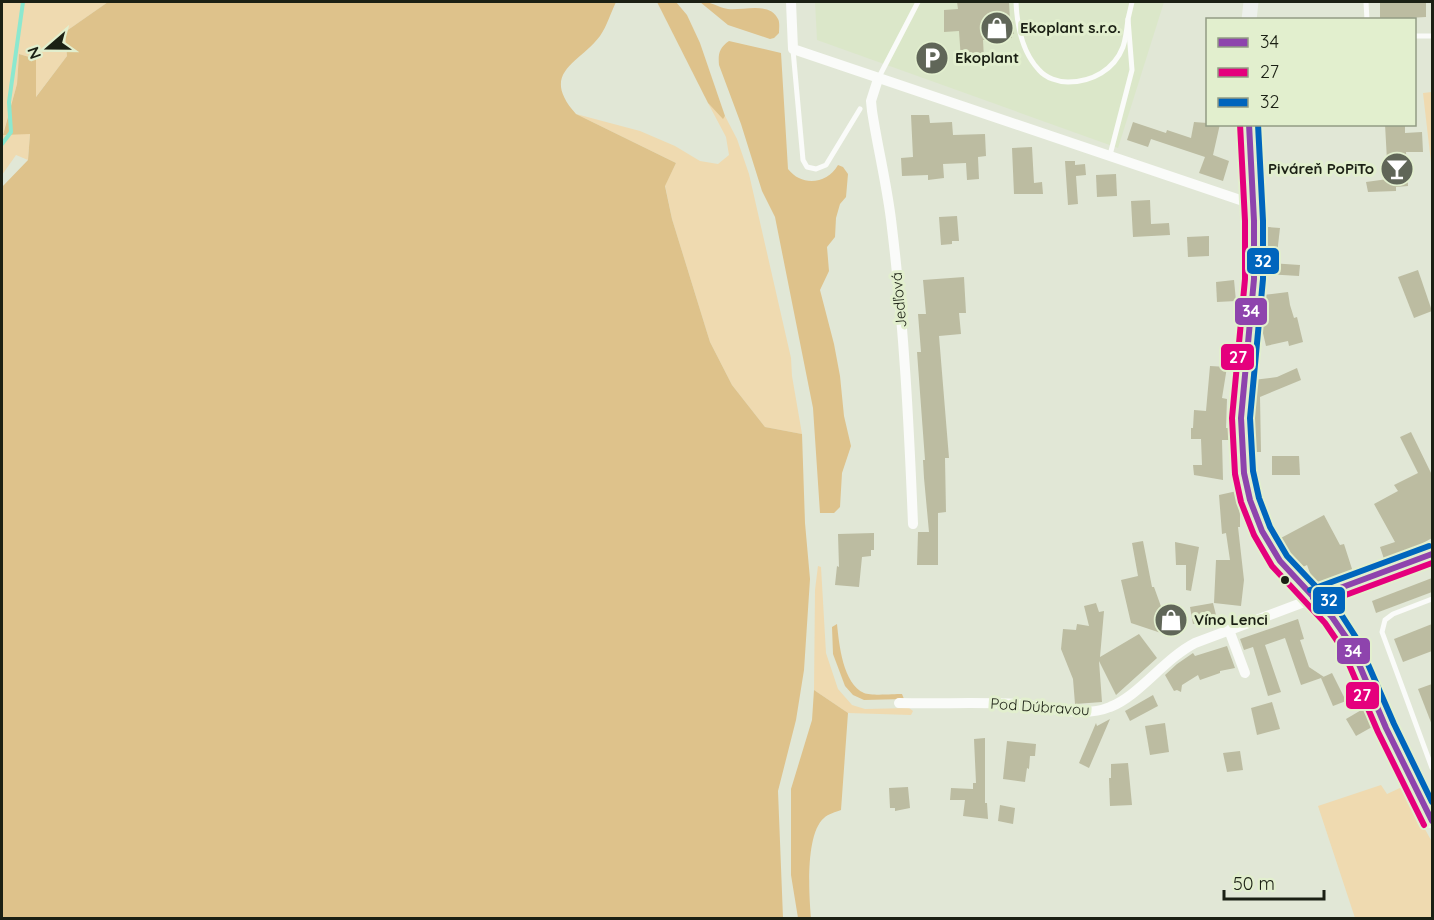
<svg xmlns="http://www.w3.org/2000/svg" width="1434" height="920" font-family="Quicksand,sans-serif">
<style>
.built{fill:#dbe7c9}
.green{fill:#efdab0}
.forest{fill:#dec28b}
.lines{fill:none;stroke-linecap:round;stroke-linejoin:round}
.stream{stroke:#8ce8cf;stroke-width:4}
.building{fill:#bcbca1}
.service{stroke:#fafbf9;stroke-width:5}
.minor{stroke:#fafbf9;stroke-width:10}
.secondary{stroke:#edf0ec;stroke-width:15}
.bus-1-casing{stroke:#e2efce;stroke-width:10}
.bus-2-casing{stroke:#e2efce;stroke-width:10}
.bus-3-casing{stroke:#e2efce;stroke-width:10}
.bus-1{stroke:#8e44ad;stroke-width:6}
.bus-2{stroke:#e5007d;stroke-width:6}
.bus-3{stroke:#0065bd;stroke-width:6}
.bus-dot{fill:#1b2014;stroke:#e2efce;stroke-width:2}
.labels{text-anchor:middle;stroke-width:6;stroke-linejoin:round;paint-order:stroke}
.poi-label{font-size:15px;font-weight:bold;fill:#1b2014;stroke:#e2efce;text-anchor:start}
.street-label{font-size:15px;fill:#1b2014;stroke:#e2efce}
.line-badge{stroke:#e2efce;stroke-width:2}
.badge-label{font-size:16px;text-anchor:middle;font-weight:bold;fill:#fff}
</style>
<rect width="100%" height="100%" fill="#e1e7d6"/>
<polygon class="built" points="815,2 1164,2 1118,148 817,40"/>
<g class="green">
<polygon points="2,2 108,2 65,32 67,56 35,98 36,59 19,54 17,84 3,134 30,134 28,160 16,155 2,175"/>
<polygon points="1432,92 1432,171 1423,93"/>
<polygon points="708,103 723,118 725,116 737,139 749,174 791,358 792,376 802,434 765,427 732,385 710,342 672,219 665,185 676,163 576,114 640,131 675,146 700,161 718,164 729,155 726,137"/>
<polygon points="818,566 821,567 826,653 838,689 852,705 865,709 909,708 913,711 911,715 848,713 814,690 815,590"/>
<polygon points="1381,785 1387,794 1402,787 1432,842 1432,918 1355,918 1318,806"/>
</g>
<g class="forest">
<path d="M108,2H616C611,12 607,26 600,36C579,64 539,72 576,114L676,163L665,186L672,219L710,342L732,385L765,427L802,434L805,523L810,579L804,670L796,720L778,791L783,918H2V187L28,160L30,134L3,135L17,84L19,54L36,59V97L67,56L65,32Z"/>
<polygon points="657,2 676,2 687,15 700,43 725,116 723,119 708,103"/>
<path d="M700,2C711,1 717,7 728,9C742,11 770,1 778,19C780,22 779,29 779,33L774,38L770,39L728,25Z"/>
<path d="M729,41L781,53L788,169C802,187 827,184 838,165L843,167L848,174L846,197L840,204L836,218L835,237L827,247L829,271L820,290L834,344L840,376L844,416L851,446L842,473L840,507L834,513H820L813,408L775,217L762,191L741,124L719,65C718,54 719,48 729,41Z"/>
<path d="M837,624C839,644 843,684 864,693C871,696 893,694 902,694L904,699L864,700L853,695L845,686L833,654L832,627Z"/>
<path d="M814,690L848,713L841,810C836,812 828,814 824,818C805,834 809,896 811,918H798L791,875V789L812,720Z"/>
</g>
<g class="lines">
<polyline class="stream" points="2,144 11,132 9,102 23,2"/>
</g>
<g class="building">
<polygon points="957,2 1009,2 1010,21 1013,21 1014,27 1014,34 1012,34 1012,38 983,40 984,59 961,60 959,31 944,32 944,10 958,9"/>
<polygon points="1380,2 1426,2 1426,17 1408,18 1408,20 1380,20"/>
<polygon points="911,115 929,115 930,123 952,122 953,135 985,134 986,156 978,157 979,179 967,180 966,163 943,164 944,178 928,180 928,175 902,176 901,158 913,157"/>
<polygon points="1133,122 1166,133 1167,130 1191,138 1194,122 1220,124 1213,155 1229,161 1223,181 1199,173 1205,157 1151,139 1148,147 1127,140"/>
<polygon points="1385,124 1405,124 1405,133 1422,132 1423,152 1406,152 1408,186 1396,187 1396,191 1368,192 1366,182 1388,179"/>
<polygon points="1032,147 1034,183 1042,182 1043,194 1014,194 1012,148"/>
<polygon points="1065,161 1075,161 1075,165 1085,164 1086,175 1076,176 1078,204 1068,205"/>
<polygon points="1116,174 1117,196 1097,197 1096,175"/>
<polygon points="1150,200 1151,224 1169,223 1170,235 1133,237 1131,201"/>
<polygon points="957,216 959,241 952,241 952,244 941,245 939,217"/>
<polygon points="1268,227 1280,228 1277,254 1265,253"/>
<polygon points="1209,236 1209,256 1188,257 1187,237"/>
<polygon points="1269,263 1300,265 1299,276 1268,274"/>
<polygon points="1418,270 1432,311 1414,318 1398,277"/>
<polygon points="964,277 966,313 959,313 961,334 939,336 949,458 945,458 946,512 938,513 938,565 917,565 918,532 929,532 924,478 923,460 925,460 917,352 921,352 918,314 926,314 923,280"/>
<polygon points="1234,280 1236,301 1217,302 1216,282"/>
<polygon points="1288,292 1290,305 1294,318 1297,317 1303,342 1289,346 1288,341 1266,346 1262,329 1263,295"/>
<polygon points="1210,366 1227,367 1222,398 1227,399 1226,428 1231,428 1231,440 1222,440 1223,480 1194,475 1193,465 1202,465 1201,439 1191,439 1191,428 1193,428 1194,410 1206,411"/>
<polygon points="1297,368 1301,380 1260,397 1261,452 1251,452 1250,418 1253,380 1277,377"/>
<polygon points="1411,432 1432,475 1432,538 1416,547 1384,559 1380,547 1395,542 1374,504 1398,491 1394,485 1418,473 1400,437"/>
<polygon points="1272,456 1299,456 1300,475 1272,475"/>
<polygon points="1237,491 1240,515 1240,527 1238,527 1244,580 1241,606 1214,603 1216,560 1230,560 1226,533 1222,534 1219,495"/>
<polygon points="1324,515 1340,545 1344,544 1353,572 1314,584 1307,565 1299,569 1287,554 1279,539"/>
<polygon points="874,533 874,550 871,550 871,556 862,557 859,587 835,585 837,566 839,567 838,534"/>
<polygon points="1143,541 1152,587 1154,587 1163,612 1179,608 1170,636 1131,623 1121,580 1138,576 1132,543"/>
<polygon points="1175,542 1199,547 1191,591 1186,590 1186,565 1176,565"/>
<polygon points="1432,578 1432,592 1376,613 1372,601"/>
<polygon points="1096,603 1099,612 1104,611 1100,657 1139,634 1157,658 1116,695 1099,661 1102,702 1075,704 1073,679 1061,649 1063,629 1076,630 1077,624 1089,626 1084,606"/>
<polygon points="1213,603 1217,619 1193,624 1190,607"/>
<polygon points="1298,619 1304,639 1300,640 1309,667 1324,677 1301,685 1285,638 1265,645 1281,692 1268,696 1253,647 1244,650 1240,639"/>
<polygon points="1432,624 1432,651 1403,662 1394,639"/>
<polygon points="1227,646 1235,668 1220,671 1220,673 1200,680 1198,675 1182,685 1181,692 1177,690 1174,691 1165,675 1177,664 1193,653 1195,656"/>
<polygon points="1332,673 1346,701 1333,706 1321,678"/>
<polygon points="1432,684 1432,725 1418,689"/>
<polygon points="1153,695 1158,706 1130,721 1125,711"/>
<polygon points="1272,702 1280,729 1257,735 1251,708"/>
<polygon points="1363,709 1372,727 1356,736 1346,719"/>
<polygon points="1110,719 1089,768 1079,763 1096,723 1097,726"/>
<polygon points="1165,723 1169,752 1150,755 1145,726"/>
<polygon points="985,738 985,803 987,803 988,819 963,816 965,800 950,800 951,788 973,789 973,783 976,783 974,739"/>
<polygon points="1007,741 1036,744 1035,756 1030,756 1029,769 1027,768 1025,782 1003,779"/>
<polygon points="1240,751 1243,770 1227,772 1223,753"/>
<polygon points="1128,763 1132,805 1110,806 1109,778 1111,778 1111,764"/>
<polygon points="908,787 910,808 895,811 895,808 890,808 889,788"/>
<polygon points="1000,805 1015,808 1013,824 998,821"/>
</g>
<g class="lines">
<g class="service">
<path d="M1016,2C1017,26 1022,52 1039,70C1046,78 1058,82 1068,82C1092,82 1114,70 1123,47C1126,38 1127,28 1128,19"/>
<polyline points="1366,2 1367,20"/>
<polyline points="1414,36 1432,36"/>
<polyline points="793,50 803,160 807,167 816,169 826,165 860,109"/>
<polyline points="879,77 918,2"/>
<polyline points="1110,155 1132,70 1128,19 1132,2"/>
<polyline points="1432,599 1393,614 1385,620 1382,632 1432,768"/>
</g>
<g class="minor">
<polyline points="791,2 793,49 1252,204"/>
<path d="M878,79L871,101L872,111C878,150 888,189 892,228C904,327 909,425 913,524"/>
<polyline points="1229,630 1245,673"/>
<path d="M899,703C939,704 979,702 1019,704C1049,706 1081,719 1110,707C1139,696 1164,659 1195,643L1432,554"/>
</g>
<g class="secondary">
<polyline points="1249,20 1251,2"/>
<path d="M1249,124C1251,176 1256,227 1254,279C1250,352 1228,428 1250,500C1258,528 1274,557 1294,578C1311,596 1330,611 1343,632C1362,661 1371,696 1386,728C1400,759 1417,790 1432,821"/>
</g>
<g class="bus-1-casing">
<g id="bus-1">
<polyline points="1249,124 1254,221 1254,279 1241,418 1244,473 1250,500 1262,531 1280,561 1332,617 1350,643 1386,728 1432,821"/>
<polyline points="1313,598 1432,554"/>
</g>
</g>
<g class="bus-2-casing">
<g id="bus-2">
<polyline points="1240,124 1245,221 1245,279 1232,418 1235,474 1241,502 1254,535 1272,566 1325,623 1342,648 1378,732 1424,825"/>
<polyline points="1316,606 1432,563"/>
</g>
</g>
<g class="bus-3-casing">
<g id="bus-3">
<polyline points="1258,124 1263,221 1263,279 1250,418 1253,471 1259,498 1270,527 1287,556 1339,611 1357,639 1394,724 1432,802"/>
<polyline points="1310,590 1429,546"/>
</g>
</g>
<use href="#bus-1" class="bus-1"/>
<use href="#bus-2" class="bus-2"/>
<use href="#bus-3" class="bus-3"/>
</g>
<defs>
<g id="shop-disc" transform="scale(1.725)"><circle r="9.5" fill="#606658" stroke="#e2efce"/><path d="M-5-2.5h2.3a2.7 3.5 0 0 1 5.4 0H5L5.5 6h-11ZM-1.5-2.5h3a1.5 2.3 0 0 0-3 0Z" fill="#fff"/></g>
<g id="parking-disc" transform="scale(1.725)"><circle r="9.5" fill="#606658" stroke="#e2efce"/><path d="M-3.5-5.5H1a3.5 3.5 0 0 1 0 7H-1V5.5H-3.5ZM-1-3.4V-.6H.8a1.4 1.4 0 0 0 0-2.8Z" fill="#fff"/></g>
<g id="bar-disc" transform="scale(1.725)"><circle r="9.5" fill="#606658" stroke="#e2efce"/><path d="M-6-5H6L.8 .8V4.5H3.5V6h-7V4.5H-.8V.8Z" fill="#fff"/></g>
</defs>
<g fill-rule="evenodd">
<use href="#shop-disc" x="997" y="28"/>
<use href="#parking-disc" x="932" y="58"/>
<use href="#bar-disc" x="1397" y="169"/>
<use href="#shop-disc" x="1171" y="620"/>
</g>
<circle class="bus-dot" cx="1285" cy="580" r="5"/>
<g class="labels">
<g class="poi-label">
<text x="1020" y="33">Ekoplant s.r.o.</text>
<text x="955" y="63">Ekoplant</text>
<text x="1374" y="174" text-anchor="end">Piváreň PoPiTo</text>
<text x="1194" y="625">Víno Lenci</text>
</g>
<g class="street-label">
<text transform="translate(899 300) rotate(-95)" y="5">Jedľová</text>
<text transform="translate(1040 707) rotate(4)" y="5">Pod Dúbravou</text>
</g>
</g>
<g class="line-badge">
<rect x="1246" y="247" width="34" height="28" rx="6" fill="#0065bd"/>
<rect x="1234" y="297" width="34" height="29" rx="6" fill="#8e44ad"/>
<rect x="1220" y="343" width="35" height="28" rx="6" fill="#e5007d"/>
<rect x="1312" y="586" width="34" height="29" rx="6" fill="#0065bd"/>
<rect x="1336" y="637" width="35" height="28" rx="6" fill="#8e44ad"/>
<rect x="1345" y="681" width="35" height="29" rx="6" fill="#e5007d"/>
</g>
<g class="badge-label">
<text x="1263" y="267">32</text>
<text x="1251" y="317">34</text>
<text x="1238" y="363">27</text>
<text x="1329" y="606">32</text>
<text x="1353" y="657">34</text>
<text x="1362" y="701">27</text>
</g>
<rect width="1434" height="920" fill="none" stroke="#1b2014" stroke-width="6"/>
<rect x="1206" y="18" width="210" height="108" fill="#e2efce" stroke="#929c84" stroke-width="1.5"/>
<rect x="1218" y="38" width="30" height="9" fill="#8e44ad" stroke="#929c84" stroke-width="1.5"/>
<text x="1260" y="48" font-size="18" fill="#1b2014">34</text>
<rect x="1218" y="68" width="30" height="9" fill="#e5007d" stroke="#929c84" stroke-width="1.5"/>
<text x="1260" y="78" font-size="18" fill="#1b2014">27</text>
<rect x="1218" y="98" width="30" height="9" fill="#0065bd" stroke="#929c84" stroke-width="1.5"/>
<text x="1260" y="108" font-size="18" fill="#1b2014">32</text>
<g transform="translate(48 48) rotate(250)" stroke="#e2efce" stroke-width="4.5" paint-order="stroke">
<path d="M0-4.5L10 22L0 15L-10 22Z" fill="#1b2014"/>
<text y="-9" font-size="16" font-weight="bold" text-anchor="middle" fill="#1b2014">N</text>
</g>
<path d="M1224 890v9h100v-9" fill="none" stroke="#1b2014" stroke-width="3"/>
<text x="1233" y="890" font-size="18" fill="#1b2014" stroke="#e2efce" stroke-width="4.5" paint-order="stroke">50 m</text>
</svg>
